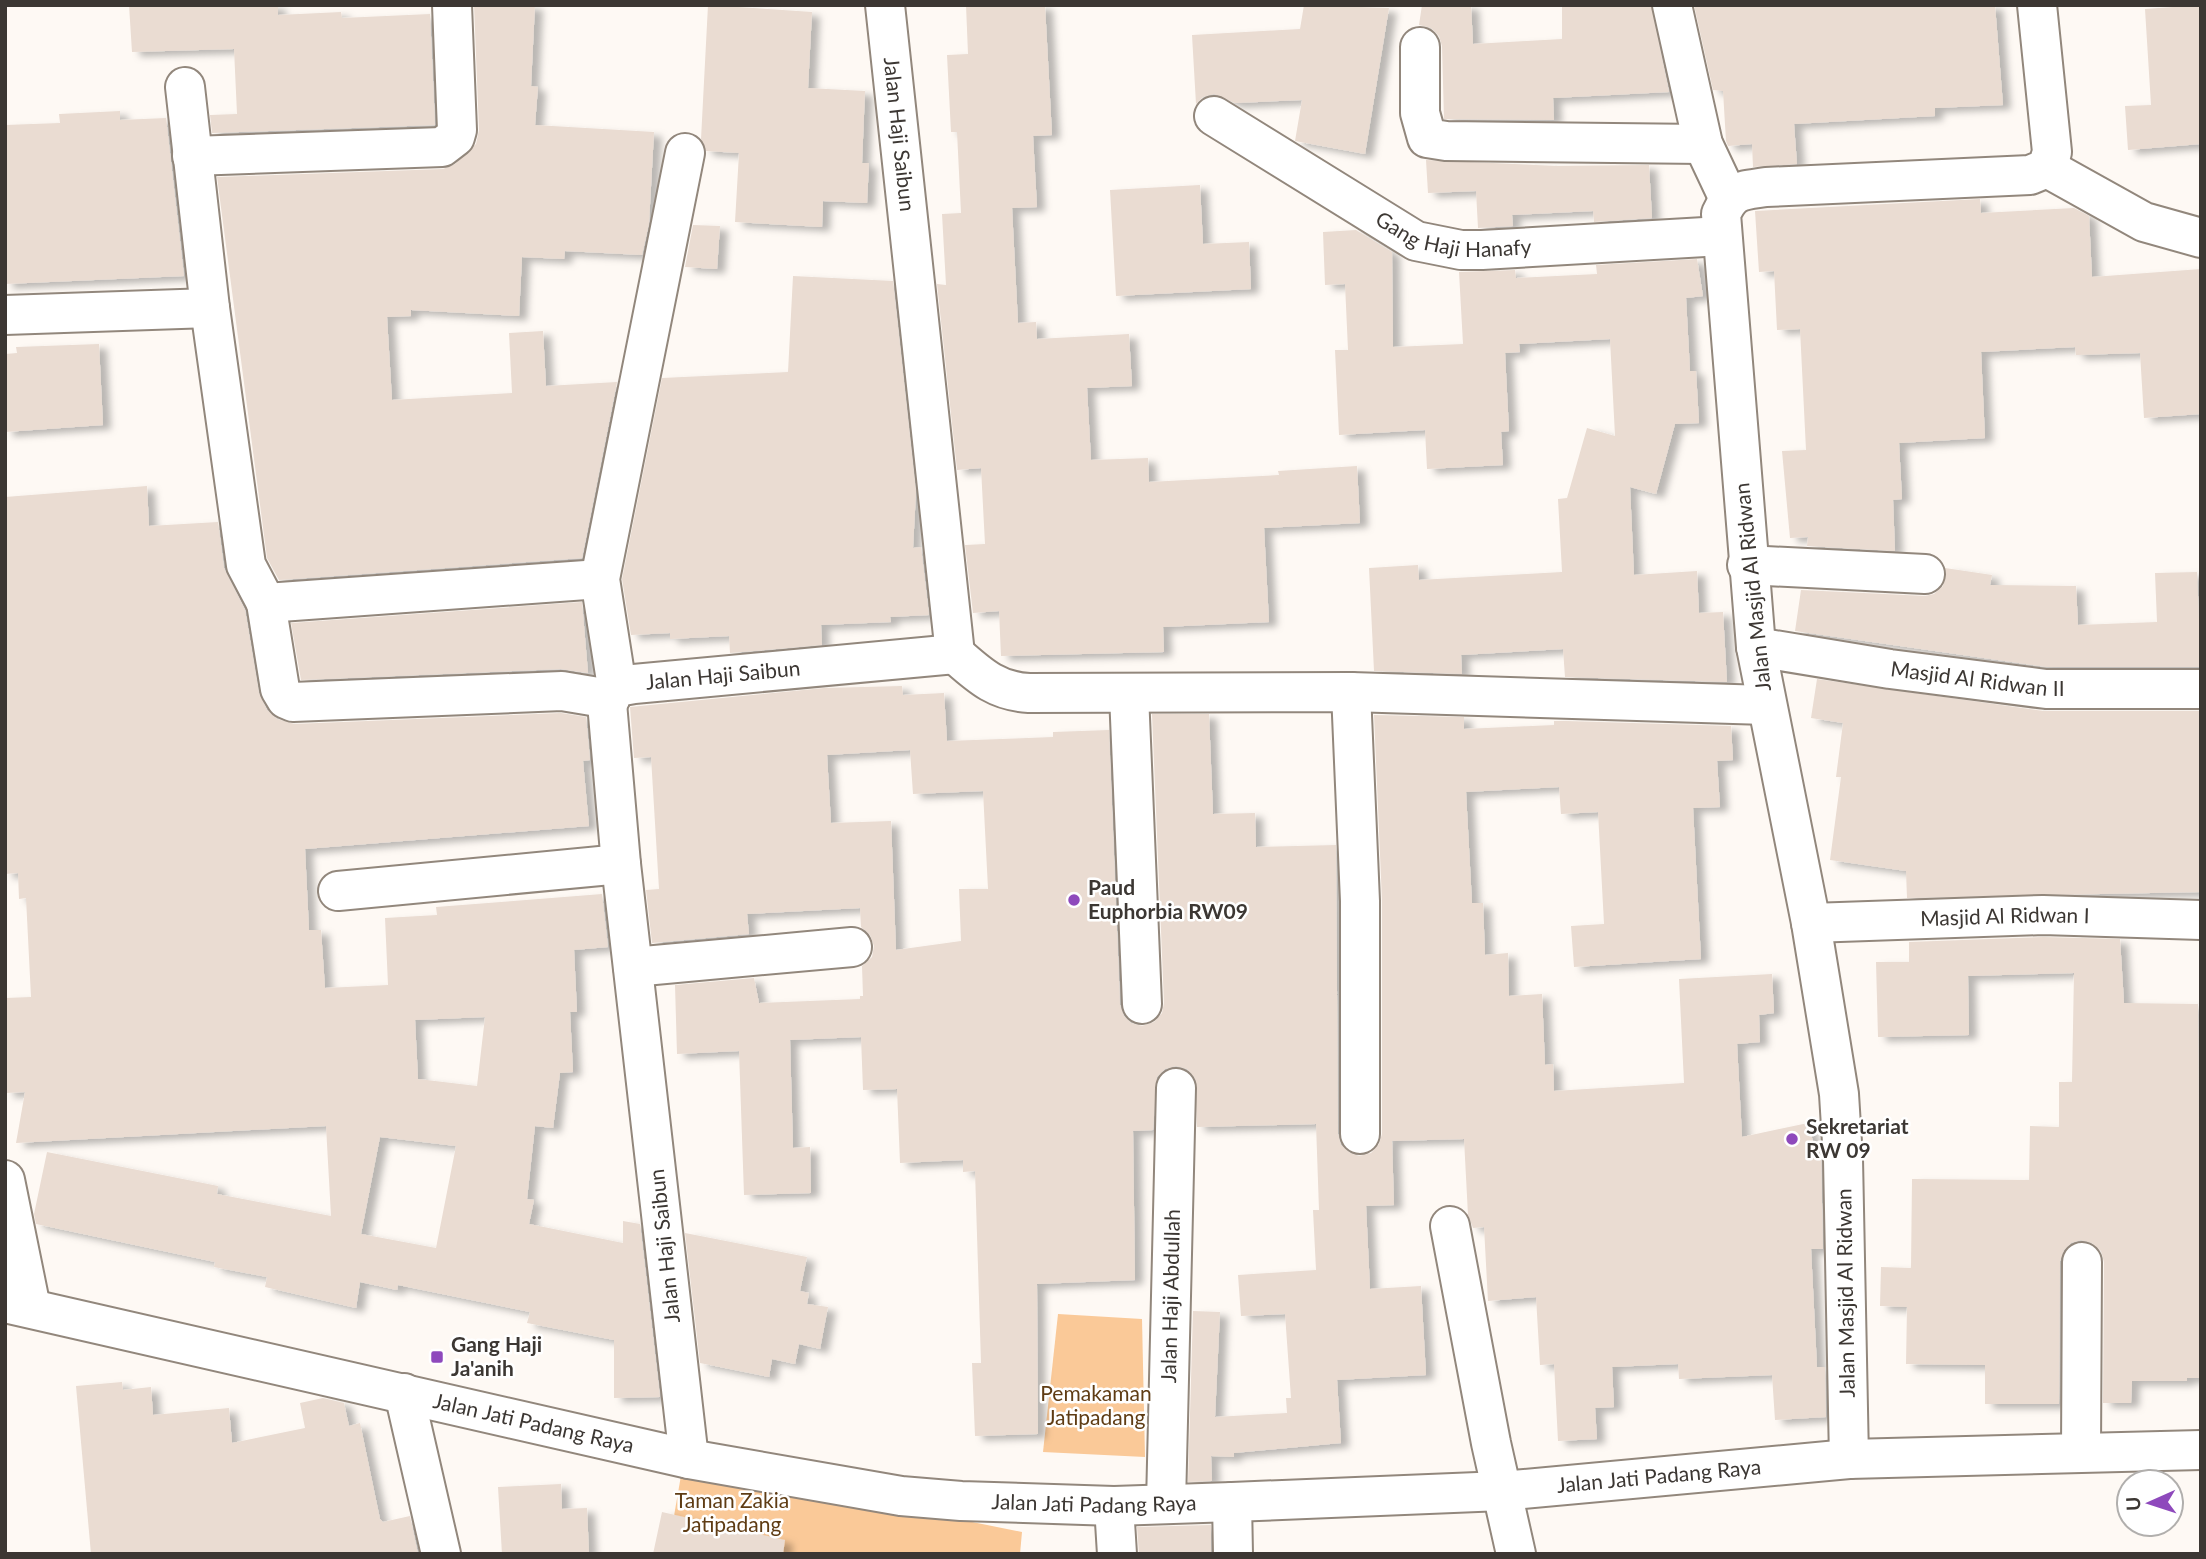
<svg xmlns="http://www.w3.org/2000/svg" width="2206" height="1559" font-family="Lato,sans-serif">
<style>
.green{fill:#fac998}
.building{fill:#eadcd2;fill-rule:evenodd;filter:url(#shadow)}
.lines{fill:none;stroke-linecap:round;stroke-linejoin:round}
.minor-casing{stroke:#92877c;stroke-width:42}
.minor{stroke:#fff;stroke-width:38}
.poi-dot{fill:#8e49bc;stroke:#fff;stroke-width:2.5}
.labels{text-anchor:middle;stroke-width:5;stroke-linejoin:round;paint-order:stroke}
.street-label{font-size:21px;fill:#3c3733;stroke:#fff}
.poi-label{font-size:21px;font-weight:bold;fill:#3c3733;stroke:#fff;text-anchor:start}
.park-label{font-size:21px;fill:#5f3c14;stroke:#fff}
</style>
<defs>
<filter id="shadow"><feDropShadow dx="8" dy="4.5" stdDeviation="3.5" flood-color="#0004"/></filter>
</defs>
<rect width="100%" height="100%" fill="#fef9f4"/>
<g class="green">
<polygon points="1058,1314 1142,1319 1145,1457 1043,1452"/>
<polygon points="683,1464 1022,1532 1020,1554 741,1554 670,1539"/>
</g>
<g class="building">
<polygon points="129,5 278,5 278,15 341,12 342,18 430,14 435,125 212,133 210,115 237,114 234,49 132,52"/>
<polygon points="474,5 535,5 531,86 538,87 535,125 654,132 649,223 642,255 565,251 564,259 522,257 519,316 411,310 411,316 387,317 392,400 512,393 509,333 543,331 546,386 617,382 582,558 279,580 267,558 217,177 443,169 455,164 476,144 479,130"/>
<polygon points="708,5 812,12 808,88 865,91 862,163 869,163 867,203 823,201 822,227 735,222 739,153 706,151 701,139"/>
<polygon points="966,5 1045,5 1052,135 1033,136 1037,207 1012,208 1018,323 1036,322 1037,339 1129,334 1132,386 1087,388 1091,460 1148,458 1149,482 1279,475 1278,471 1357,466 1360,523 1264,528 1269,622 1163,627 1164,652 1001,656 999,611 973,613 965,545 985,544 981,468 957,470 937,284 946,285 942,214 961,213 957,132 951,132 947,55 968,54"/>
<polygon points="1304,5 1389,8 1365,154 1295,141 1302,100 1235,103 1214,94 1203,97 1196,104 1192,35 1300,29"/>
<polygon points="1422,5 1471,5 1473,44 1562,39 1562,5 1651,5 1669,92 1553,98 1554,120 1444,119 1442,46 1439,36 1431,28 1419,25"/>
<polygon points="1694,5 1995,5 2003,105 1935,108 1935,116 1794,124 1797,164 1753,167 1752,144 1728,146 1726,141 1723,91 1713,90"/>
<polygon points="2201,5 2201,144 2128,150 2125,106 2151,105 2145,9"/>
<polygon points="120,111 120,120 166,118 184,276 5,284 5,125 60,123 59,114"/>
<polygon points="1426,160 1556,166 1649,165 1652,218 1594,222 1593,211 1512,215 1513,226 1478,228 1476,191 1428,193"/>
<polygon points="1200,185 1203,244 1249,242 1251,289 1116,296 1110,190"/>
<polygon points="1980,199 1981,213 2074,208 2089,216 2092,277 2201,269 2201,414 2144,418 2140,353 2076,355 2075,347 1981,352 1985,438 1899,443 1902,499 1893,500 1895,551 1807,546 1808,537 1790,538 1782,451 1806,450 1800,329 1777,330 1774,271 1759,272 1755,211"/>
<polygon points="693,225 720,226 717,269 685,267"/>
<polygon points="1356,230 1392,252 1393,347 1463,344 1459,272 1515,270 1516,278 1597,274 1596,265 1697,259 1703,296 1686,298 1690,371 1696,371 1699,423 1675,424 1656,494 1630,487 1634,575 1697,571 1699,613 1723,612 1727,682 1565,677 1563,649 1461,655 1462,674 1374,671 1369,568 1418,565 1419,580 1562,572 1558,499 1567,498 1587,428 1615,436 1610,339 1519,344 1520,352 1505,353 1509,431 1501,432 1503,465 1427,469 1425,430 1339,435 1335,350 1348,350 1345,284 1325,285 1323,232"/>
<polygon points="793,276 893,281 916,492 913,548 921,547 929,615 890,617 891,622 821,625 822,645 730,653 729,636 670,639 670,633 631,635 622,579 662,378 788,372"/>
<polygon points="99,344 103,425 5,432 5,354 17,353 16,347"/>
<path d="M147,486L149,526L218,522L224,568L245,610L259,693L267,710L277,719L294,724L561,713L586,717L590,760L583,761L589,826L305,849L309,930H321L325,988L388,985L385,918L437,915L436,907L602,894L608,947L574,950L577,1012H570L573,1072L560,1073L553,1128L535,1126L527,1199L534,1200L529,1224L623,1243V1221L640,1224L660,1397L614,1398V1340L527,1323L530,1312L398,1285L397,1290L360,1282L356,1308L265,1287L267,1277L214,1267L215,1262L36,1224L34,1214L47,1152L218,1186L217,1194L331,1216L326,1126L16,1143L25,1092L6,1093L5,998L31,997L26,898L19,899L18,873L5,874V497ZM485,1017L477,1086L418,1079L415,1020ZM380,1137L456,1146L436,1248L361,1234Z"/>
<polygon points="1945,568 1992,575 1990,585 2076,586 2078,625 2157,622 2155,573 2197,572 2201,667 2047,667 1795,631 1801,590 1925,596 1934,594 1943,586"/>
<polygon points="582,602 588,673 561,669 301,680 291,623"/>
<polygon points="1817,679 2043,711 2201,711 2201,892 1907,898 1906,871 1830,860 1841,777 1836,777 1843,723 1811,718"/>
<path d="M902,686L903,695L944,693L947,741L1053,737V732L1109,730L1120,1005L1124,1016L1131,1023L1142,1026L1154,1022L1162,1013L1164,1003L1152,714H1209L1213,814L1255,813L1256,847L1336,845L1338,1134L1341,1145L1350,1153L1359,1156L1371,1153L1379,1144L1382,1134V901L1374,715L1464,717V729L1554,725V721H1566L1731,726L1733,760L1717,761L1720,807L1693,808L1701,959L1574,967L1571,926L1604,924L1598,812L1561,814L1559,787L1466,792L1472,903H1483L1485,955L1508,953L1509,996L1542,994L1545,1065L1553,1064L1554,1091L1684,1083L1679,979L1772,974L1774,1013L1759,1015L1760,1042L1737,1044L1742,1137L1808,1123L1817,1156H1821L1823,1249H1811L1817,1367H1825L1826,1417L1775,1420L1772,1375L1679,1379L1678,1364L1612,1367L1614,1407L1595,1408L1597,1439L1558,1441L1554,1364L1540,1365L1536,1297L1488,1301L1484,1227L1473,1228L1468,1215L1464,1139L1392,1141L1394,1205L1366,1206L1370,1289L1421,1286L1426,1375L1337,1380L1341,1443L1234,1453V1457L1211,1456L1212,1481L1188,1482L1193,1311L1220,1312L1215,1417L1287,1413L1286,1398H1291L1285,1314L1241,1316L1238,1275L1316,1270L1313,1210H1319L1316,1124L1197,1127L1195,1078L1187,1069L1176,1066L1165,1069L1157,1077L1153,1130L1133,1131L1135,1280L1037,1284L1038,1434L975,1436L972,1363H981L975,1171L963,1172V1160L900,1163L897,1089L863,1090L861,1037L790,1040L793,1148L810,1147L811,1193L744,1195L739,1051L677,1054L675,985L754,978L759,1003L860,999V996H863L862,966L872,957L874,946L870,935L861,927L860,908L747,914L749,934L652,943L646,890L659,889L651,757L634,758L630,707L824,688ZM910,750L913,794L983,791L988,889H959L961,941L896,950L891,821L831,823L827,755Z"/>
<polygon points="2043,937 2120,939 2124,1003 2198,1004 2201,1378 2187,1378 2187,1381 2132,1381 2131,1403 2103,1403 2104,1262 2101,1251 2092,1243 2081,1240 2071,1243 2064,1250 2060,1261 2059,1404 1985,1404 1985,1365 1906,1364 1907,1307 1880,1306 1881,1267 1911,1268 1912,1179 2029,1180 2030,1126 2059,1127 2059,1082 2072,1082 2074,973 1968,976 1969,1035 1878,1037 1876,962 1909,962 1909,942"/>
<polygon points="685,1233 807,1257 800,1291 809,1293 807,1304 828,1307 820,1349 799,1344 795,1364 772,1359 769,1377 700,1363"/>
<polygon points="122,1382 123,1390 151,1387 153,1415 229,1408 232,1443 305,1428 300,1403 323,1398 344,1403 349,1426 360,1423 380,1519 383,1522 410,1516 418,1554 91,1554 76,1386"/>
<polygon points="561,1484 562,1509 587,1508 589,1554 502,1554 498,1487"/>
<polygon points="662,1512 785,1540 783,1554 653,1554"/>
<polygon points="1211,1525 1211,1554 1139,1554 1137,1527"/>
</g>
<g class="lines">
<g class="minor-casing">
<g id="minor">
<path id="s1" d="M885,5L955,654"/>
<polyline points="1672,5 1703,144 1728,197"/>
<polyline points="1420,47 1420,113 1427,138 1446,141 1703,144"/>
<polyline points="185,87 210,308 246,565 266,603 600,579"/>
<path id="s2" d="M1214,116L1416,241L1461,250H1482L1722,236"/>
<polyline points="192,156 442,147 455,137 457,130 452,5"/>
<polyline points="2047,168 2144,222 2201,238"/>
<polyline points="5,315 210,308"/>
<polyline points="1747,565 1925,574"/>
<polyline points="266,603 280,689 286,699 293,702 562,691 610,699"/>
<path id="s3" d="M1756,647L1890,669L2046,689H2201"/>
<path d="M955,654C979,675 995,691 1029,693L1351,692L1766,705"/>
<polyline points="617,687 600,579 685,153"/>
<polyline points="1351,692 1360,901 1360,1134"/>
<polyline points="1129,694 1142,1004"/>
<polyline points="338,891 621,864"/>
<path id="s4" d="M1811,923L2043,915L2201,920"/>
<polyline points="633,967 852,947"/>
<polyline points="5,1180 31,1308"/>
<polyline points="1450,1226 1491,1443 1516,1554"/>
<path id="s5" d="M5,1303L689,1459L901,1496L961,1501L1114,1506L1232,1502L1502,1491L1849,1459L2201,1450"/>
<polyline points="404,1393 441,1554"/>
<polyline points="2081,1452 2082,1262"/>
<path id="s6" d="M689,1459L621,864L607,703L617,687L634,684L955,654"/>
<path d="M1849,1459L1843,1159L1839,1094L1811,923L1756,647L1721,214C1732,189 1741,191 1766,187L2030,175L2047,168L2052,152L2037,5"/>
<polyline points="1232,1502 1233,1554"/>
<path id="s7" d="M1166,1504L1176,1088"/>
<polyline points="1114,1506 1117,1554"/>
</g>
</g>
<use href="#minor" class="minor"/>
</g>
<g class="poi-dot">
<circle cx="1074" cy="900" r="7"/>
<circle cx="1792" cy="1139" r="7"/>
<rect x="430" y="1350" width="14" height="14" rx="3.5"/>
</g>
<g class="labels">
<g class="street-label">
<text dy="7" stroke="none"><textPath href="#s1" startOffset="130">Jalan Haji Saibun</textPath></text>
<text dy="7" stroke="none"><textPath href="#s2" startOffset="273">Gang Haji Hanafy</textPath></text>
<text transform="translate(1753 587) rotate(-96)" y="7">Jalan Masjid Al Ridwan</text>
<text dy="7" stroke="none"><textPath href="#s6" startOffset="886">Jalan Haji Saibun</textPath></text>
<text dy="7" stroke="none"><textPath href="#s3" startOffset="224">Masjid Al Ridwan II</textPath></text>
<text dy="7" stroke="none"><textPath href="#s4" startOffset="194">Masjid Al Ridwan I</textPath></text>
<text transform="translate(665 1246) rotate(-96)" y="7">Jalan Haji Saibun</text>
<text transform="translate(1846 1293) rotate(-91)" y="7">Jalan Masjid Al Ridwan</text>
<text dy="7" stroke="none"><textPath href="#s7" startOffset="208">Jalan Haji Abdullah</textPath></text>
<text dy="7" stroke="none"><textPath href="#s5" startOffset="542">Jalan Jati Padang Raya</textPath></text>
<text dy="7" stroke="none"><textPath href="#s5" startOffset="1676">Jalan Jati Padang Raya</textPath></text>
<text dy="7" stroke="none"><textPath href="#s5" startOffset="1110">Jalan Jati Padang Raya</textPath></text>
</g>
<g class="poi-label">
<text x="1088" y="895">Paud<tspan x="1088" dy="24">Euphorbia RW09</tspan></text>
<text x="1806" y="1134">Sekretariat<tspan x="1806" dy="24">RW 09</tspan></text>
<text x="451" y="1352">Gang Haji<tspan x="451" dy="24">Ja'anih</tspan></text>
</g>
<g class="park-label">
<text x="1096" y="1401">Pemakaman<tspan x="1096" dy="24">Jatipadang</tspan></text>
<text x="732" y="1508">Taman Zakia<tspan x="732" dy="24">Jatipadang</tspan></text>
</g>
</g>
<rect width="2206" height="1559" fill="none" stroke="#3c3733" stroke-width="14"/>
<g transform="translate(2150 1503) rotate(267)"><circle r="33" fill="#ffffff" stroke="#b1afad" stroke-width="2"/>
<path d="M0-5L12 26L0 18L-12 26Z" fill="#8e49bc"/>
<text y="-10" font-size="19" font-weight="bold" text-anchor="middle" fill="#3c3733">U</text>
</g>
</svg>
